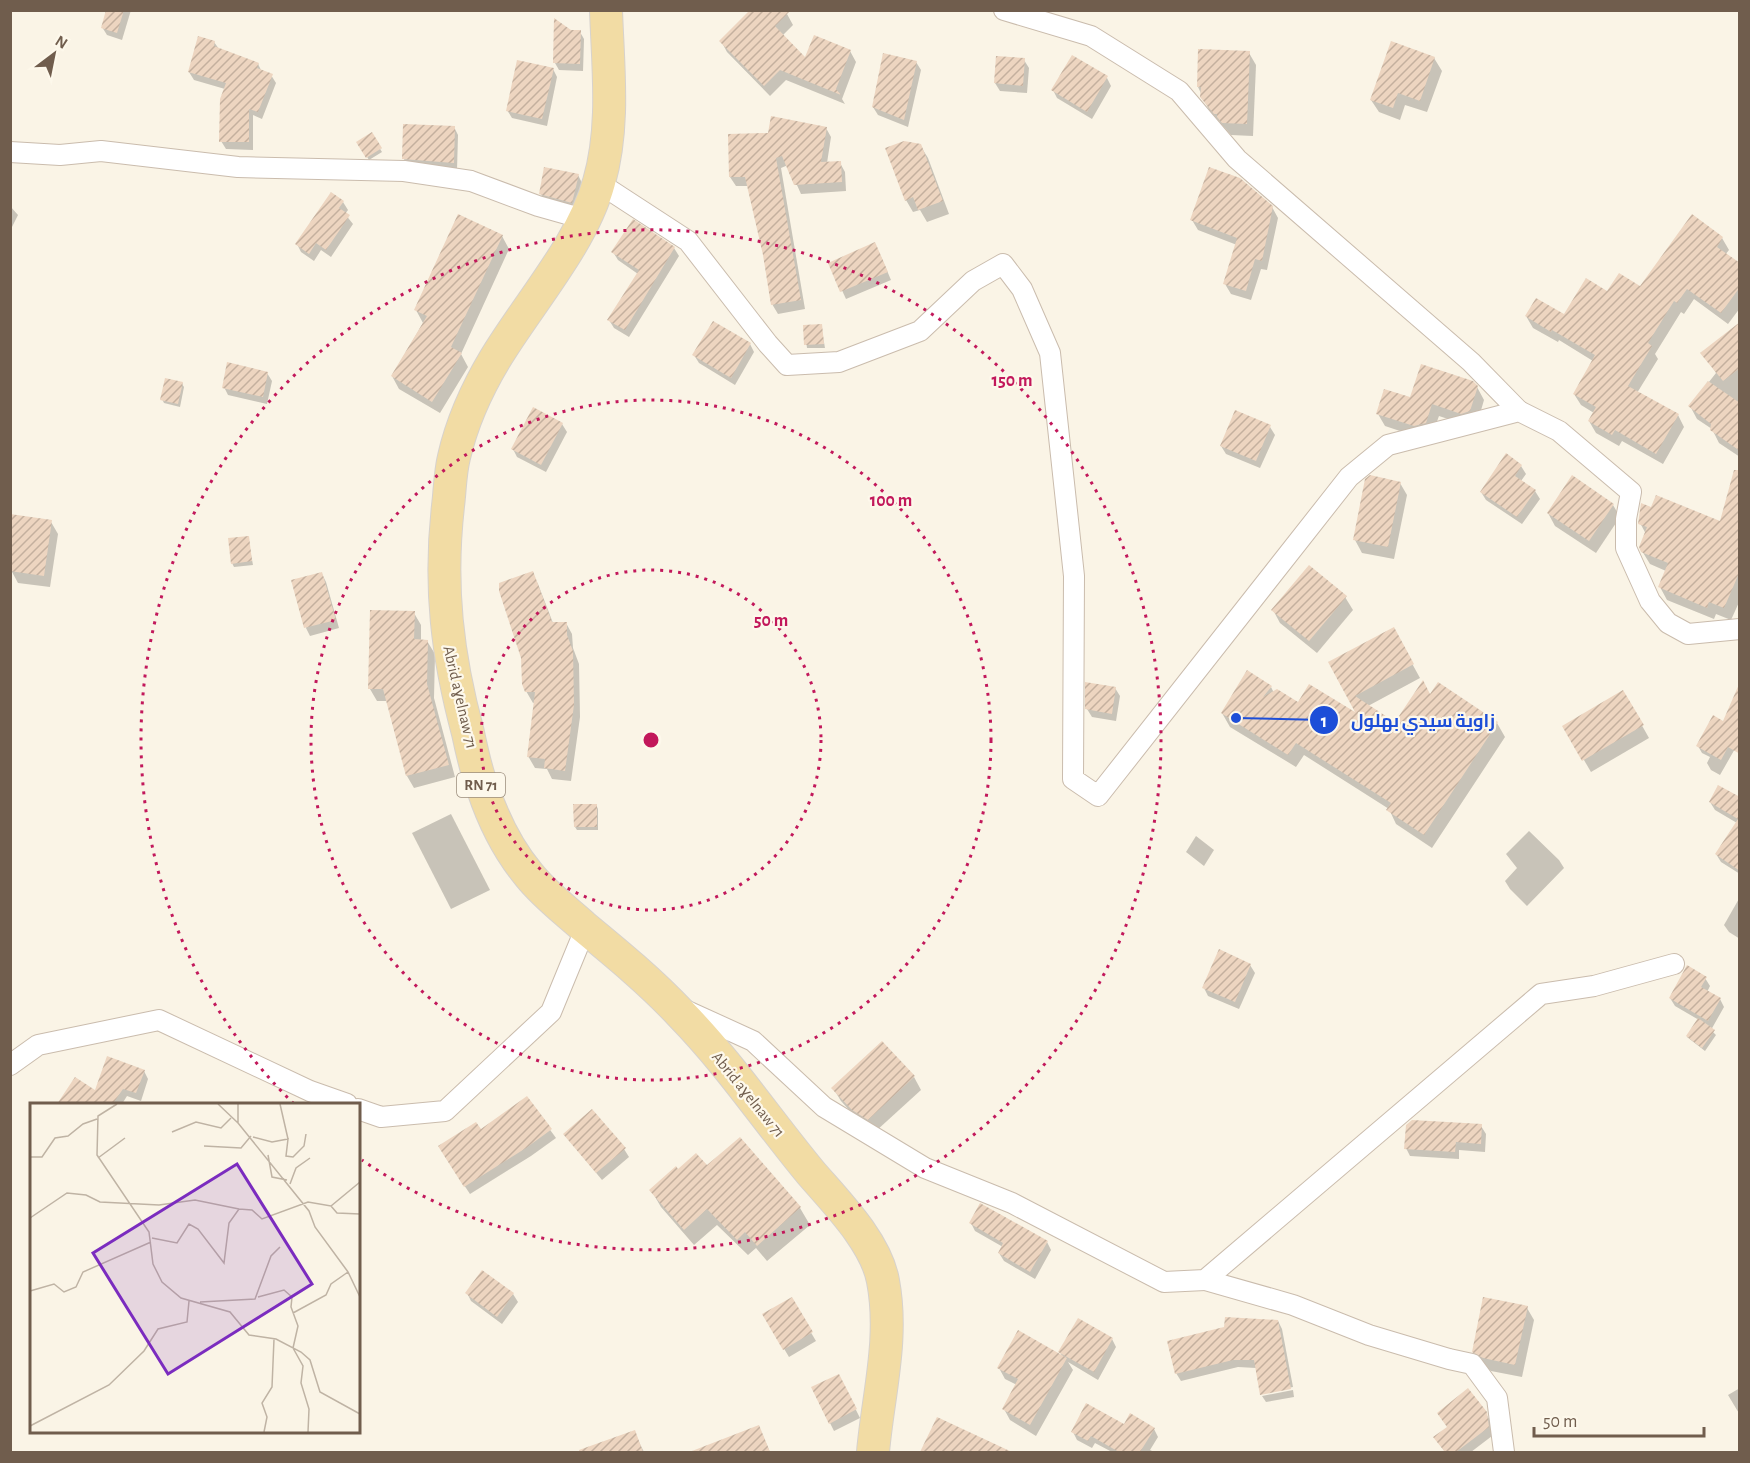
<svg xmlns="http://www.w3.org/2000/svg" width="1750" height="1463" font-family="'Alegreya Sans',Cairo,sans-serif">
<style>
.shadow{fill:#0003}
.building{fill:url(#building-hatch)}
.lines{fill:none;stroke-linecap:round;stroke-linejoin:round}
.street-casing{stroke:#cabcad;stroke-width:22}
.primary-casing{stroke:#d7d2cd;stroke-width:34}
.street{stroke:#fff;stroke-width:20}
.primary{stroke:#f2dca4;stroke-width:32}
.ring{fill:none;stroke:#c2185b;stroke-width:3;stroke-dasharray:3 6}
.labels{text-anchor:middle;stroke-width:4.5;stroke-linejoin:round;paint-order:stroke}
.shield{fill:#fdf8eb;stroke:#9a8c7c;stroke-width:1.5}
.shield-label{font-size:15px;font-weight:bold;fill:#705d4d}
.street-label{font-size:16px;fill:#705d4d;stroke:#fdf8eb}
.inset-road{fill:none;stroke:#bfb3a4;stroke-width:1.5}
.view{fill:#7b2cbf;fill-opacity:0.15;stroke:#7b2cbf;stroke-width:3}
.inset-edge{fill:none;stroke:#705d4d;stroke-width:3}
.centre{fill:#c2185b;stroke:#fdf8eb;stroke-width:3}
.ring-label{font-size:18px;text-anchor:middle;font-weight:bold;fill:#c2185b;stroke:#fdf8eb;stroke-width:4.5;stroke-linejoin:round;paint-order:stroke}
.leader{fill:none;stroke:#1d4ed8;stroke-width:2}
.callout-dot{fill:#1d4ed8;stroke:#fdf8eb;stroke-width:2}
.mark-label{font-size:18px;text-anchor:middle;font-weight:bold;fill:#fff}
.callout-label{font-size:18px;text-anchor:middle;font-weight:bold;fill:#1d4ed8;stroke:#fdf8eb;stroke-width:4.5;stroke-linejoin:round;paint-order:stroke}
</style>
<defs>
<pattern id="building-hatch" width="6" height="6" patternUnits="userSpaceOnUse" patternTransform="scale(1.5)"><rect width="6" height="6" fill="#edd5c0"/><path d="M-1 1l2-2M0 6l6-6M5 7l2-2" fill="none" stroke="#c4b09e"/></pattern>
</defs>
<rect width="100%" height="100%" fill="#faf4e6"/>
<g class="shadow">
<polygon points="108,10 131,10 122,40 107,35 102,27"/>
<polygon points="787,14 793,25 782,36 805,60 850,51 856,62 842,99 845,104 786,80 770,96 727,52 721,41"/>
<polygon points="571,31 580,32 584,39 583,71 559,70 555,63"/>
<polygon points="214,42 219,49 258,64 262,72 271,75 276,83 262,119 253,115 253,150 226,149 221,141 225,89 194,80 189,72"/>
<polygon points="1249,53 1256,65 1253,136 1231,135 1209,110 1198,87"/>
<polygon points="1434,58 1442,71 1427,112 1405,105 1400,120 1379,112 1371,100"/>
<polygon points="1024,60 1029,68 1027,93 1000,91 995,83"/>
<polygon points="916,62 921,70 908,127 878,115 873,107"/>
<polygon points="553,69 557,77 547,126 512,118 507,110"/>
<polygon points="1107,78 1111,86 1092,119 1057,98 1053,90"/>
<polygon points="454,127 458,135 457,170 408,167 404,159"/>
<polygon points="826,128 831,137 827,163 840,163 845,172 846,191 801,194 788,165 781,168 805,309 778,314 772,304 764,255 749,186 736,186 730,177 770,134"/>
<polygon points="371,134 382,152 369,160 358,142"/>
<polygon points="920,145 928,158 949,214 927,222 920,210 913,212 906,200"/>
<polygon points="578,175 582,183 576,210 545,201 540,193"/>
<polygon points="343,202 348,210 345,214 353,224 331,257 321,250 314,261 301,252 297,244"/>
<polygon points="10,206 18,215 10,231"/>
<polygon points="1272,207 1278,218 1267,270 1261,269 1251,300 1231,294 1225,284 1237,245 1198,230 1192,220"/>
<polygon points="502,236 509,249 461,354 468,367 440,413 399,389 392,376 423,323 416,310"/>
<polygon points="1722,238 1729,250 1725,255 1740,265 1740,308 1728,324 1694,299 1684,314 1681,312 1655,354 1658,359 1637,393 1678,415 1684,427 1663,464 1622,441 1619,446 1596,433 1589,421 1594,413 1581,405 1574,394 1593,361 1559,340 1558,342 1533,328 1526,316 1564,316 1608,293 1640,288"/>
<polygon points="674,248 679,256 629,337 614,328 609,320 638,274 618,260 613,252"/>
<polygon points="879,252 891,280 846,299 830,264"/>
<polygon points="821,325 825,348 807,348 804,326"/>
<polygon points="1740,337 1740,457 1719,443 1712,429 1697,419 1690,406 1716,373 1710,363"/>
<polygon points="750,344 754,352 735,385 699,363 694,355"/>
<polygon points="267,373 272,381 267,404 228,395 224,387"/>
<polygon points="182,384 184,387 180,407 164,403 162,399"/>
<polygon points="1477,387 1484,400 1477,424 1469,426 1439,416 1432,435 1421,438 1385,426 1378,414 1411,399"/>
<polygon points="562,424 567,432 546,472 517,457 513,449"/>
<polygon points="1270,427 1275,435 1260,468 1226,454 1221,446"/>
<polygon points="1521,466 1526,474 1521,481 1535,491 1540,499 1522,524 1486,500 1481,492"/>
<polygon points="1400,483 1407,495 1394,559 1362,553 1355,540"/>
<polygon points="1740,488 1740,600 1731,620 1716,614 1714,619 1667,600 1660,587 1666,571 1650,564 1642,551 1646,534 1640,523 1652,509 1721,523"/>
<polygon points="1613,505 1620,517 1596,553 1555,526 1548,513"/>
<polygon points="51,522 58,534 50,587 18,583 11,570"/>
<polygon points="248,538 253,565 234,567 232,563"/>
<polygon points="532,573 538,584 553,623 566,623 572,634 573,648 579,664 580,717 571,781 552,779 547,769 535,768 528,756 536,702 533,703 526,691 523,658"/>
<polygon points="322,574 326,582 339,628 310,636 306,628"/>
<polygon points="1345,597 1353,610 1317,653 1280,623 1273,610"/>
<polygon points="414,613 421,625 421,641 427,641 435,654 434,698 455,777 414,788 407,776 387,701 377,701 370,689"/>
<polygon points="1393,629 1420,678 1368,706 1395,724 1497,723 1505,737 1432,848 1396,824 1389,809 1304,755 1296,767 1230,727 1222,713 1271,687 1274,693 1299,704 1359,717 1330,663"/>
<polygon points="1115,688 1120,696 1116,721 1092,717 1087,709"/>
<polygon points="1623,692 1649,738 1591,772 1564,726"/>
<polygon points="1724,723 1740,740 1720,775 1711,770 1707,763 1710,757 1702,753 1698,746"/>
<polygon points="1740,799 1740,874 1721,862 1716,854 1737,823 1715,810 1710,802"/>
<polygon points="596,805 598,809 598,830 577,830 575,827"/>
<polygon points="451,814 490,890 451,909 412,833"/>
<polygon points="1529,831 1559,860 1564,868 1527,906 1510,889 1505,881 1517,868 1506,854"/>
<polygon points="1196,836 1214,850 1204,866 1186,852"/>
<polygon points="1740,897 1740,939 1729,932 1724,925"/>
<polygon points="1250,965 1255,973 1239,1009 1208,996 1204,988"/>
<polygon points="1705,978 1710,986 1707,992 1720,999 1724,1007 1711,1030 1716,1035 1705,1051 1687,1037 1699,1020 1675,1006 1670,998"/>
<polygon points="144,1071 148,1079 141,1101 127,1096 122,1104 58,1104 75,1079 96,1092"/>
<polygon points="914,1077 921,1090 876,1131 860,1122 841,1101 833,1088"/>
<polygon points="527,1098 556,1138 531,1156 470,1194 444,1155"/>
<polygon points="1481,1126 1486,1134 1485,1152 1459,1150 1459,1159 1410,1156 1406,1148"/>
<polygon points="565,1135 624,1149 629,1157 602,1180"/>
<polygon points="740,1139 800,1208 810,1225 767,1261 756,1248 748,1255 717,1225 694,1245 661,1207 651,1190 678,1171 707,1167"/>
<polygon points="971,1223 1047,1242 1051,1250 1035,1279 1004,1261 999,1253 1003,1247 975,1231"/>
<polygon points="482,1272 513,1294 518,1302 502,1324 471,1301 467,1293"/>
<polygon points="791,1299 816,1341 789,1357 764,1315"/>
<polygon points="1527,1308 1534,1320 1522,1377 1491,1371 1481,1364 1473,1351"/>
<polygon points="1278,1321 1282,1329 1293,1387 1262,1393 1262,1395 1256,1368 1238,1367 1181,1381 1176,1373"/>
<polygon points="1112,1339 1116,1347 1098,1380 1068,1362 1073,1370 1036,1436 1010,1420 1004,1409 1017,1385 1005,1379 999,1368 1063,1358 1060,1352"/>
<polygon points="843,1384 860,1418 834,1431 830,1423"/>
<polygon points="1740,1388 1740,1415 1728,1395"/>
<polygon points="1293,1390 1294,1397 1266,1402 1262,1396"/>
<polygon points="1485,1413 1491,1421 1492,1436 1471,1452 1445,1452 1435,1438 1448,1428"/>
<polygon points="938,1419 1008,1452 922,1452"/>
<polygon points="1125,1426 1154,1429 1158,1437 1150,1450 1154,1452 1112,1452 1095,1443 1092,1448 1077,1440 1073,1432"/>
<polygon points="759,1427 770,1452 722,1452 718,1443"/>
<polygon points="634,1432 644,1452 591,1452 589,1448"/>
</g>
<g class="building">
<polygon points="106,10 124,10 117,33 101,28"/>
<polygon points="750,10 791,10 775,26 805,57 814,35 851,50 836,89 841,95 780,70 764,86 719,41"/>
<polygon points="554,18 571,30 581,30 580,64 553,63"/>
<polygon points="198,36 215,41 214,46 259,63 257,68 273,74 258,112 249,109 249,142 219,142 220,99 226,83 188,72"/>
<polygon points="1391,41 1435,57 1420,101 1398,93 1393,108 1370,100"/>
<polygon points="1198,49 1250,51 1247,124 1222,123 1217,117 1217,114 1214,114 1200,97 1201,87 1197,87"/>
<polygon points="883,53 917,61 904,120 872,107"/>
<polygon points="1072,55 1108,76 1087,112 1051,90"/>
<polygon points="996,56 1025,58 1023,86 994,83"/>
<polygon points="517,60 554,68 542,119 506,111"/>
<polygon points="771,116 827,127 821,162 841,161 842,182 794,185 782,156 776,158 801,300 771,305 763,255 745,177 729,177 728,134 768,133"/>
<polygon points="403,124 455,126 454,163 402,159"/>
<polygon points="372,132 382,148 366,158 356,142"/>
<polygon points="904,141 921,144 943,201 918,210 913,197 905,201 885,148"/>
<polygon points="544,167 579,174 572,203 539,194"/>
<polygon points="1209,167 1240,178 1273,206 1262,261 1255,259 1246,291 1223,284 1237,238 1190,220"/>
<polygon points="331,192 344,201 339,208 350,215 326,250 316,243 309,254 295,244"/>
<polygon points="458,214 503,235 451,347 462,353 432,402 391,376 427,316 414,310"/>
<polygon points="1692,214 1723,237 1717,247 1740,263 1740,287 1721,313 1687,289 1677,303 1674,301 1648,343 1652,346 1628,386 1679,414 1656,454 1615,430 1612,435 1588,421 1596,407 1573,394 1595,355 1552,330 1551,332 1525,316 1536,298 1564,314 1586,278 1607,291 1619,273 1640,286"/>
<polygon points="633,219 675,247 625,330 607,320 639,270 611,252"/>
<polygon points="875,242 888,272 840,292 828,263"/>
<polygon points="713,321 751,343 731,378 692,355"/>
<polygon points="1740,322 1740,368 1723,381 1700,353"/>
<polygon points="822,324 824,344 804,345 803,325"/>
<polygon points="227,362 268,372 263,397 222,388"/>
<polygon points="1421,364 1473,381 1478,386 1470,411 1461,414 1432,404 1426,423 1414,426 1376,414 1384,389 1410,397"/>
<polygon points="165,378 183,382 178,404 160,400"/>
<polygon points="1708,381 1740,403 1740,451 1710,430 1711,424 1688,406"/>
<polygon points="533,407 563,423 541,465 511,449"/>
<polygon points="1235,410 1271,425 1256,461 1220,446"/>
<polygon points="1506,453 1522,465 1515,476 1536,490 1517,517 1480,492"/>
<polygon points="1734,470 1740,470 1740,571 1724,608 1709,602 1707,608 1658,587 1668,563 1641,552 1639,547 1647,527 1638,524 1641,503 1651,507 1656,495 1720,521"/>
<polygon points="1370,475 1401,482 1388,547 1353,540 1365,479"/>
<polygon points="1572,475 1614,504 1589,541 1547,513"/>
<polygon points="10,514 52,520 44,576 10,571"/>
<polygon points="249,536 252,561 231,564 228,538"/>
<polygon points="1309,565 1347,596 1309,641 1271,610"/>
<polygon points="533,571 552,622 567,622 567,635 573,651 574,705 565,771 544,768 545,759 527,757 535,692 525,692 522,684 521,658 499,591 499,583"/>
<polygon points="322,572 336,620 304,628 291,580"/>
<polygon points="370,610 415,611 414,639 428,640 427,684 449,765 406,776 383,689 368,689"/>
<polygon points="1394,627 1414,664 1355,696 1395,722 1423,680 1430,694 1438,682 1498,722 1424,835 1386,810 1391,803 1296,743 1288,755 1221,713 1247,670 1272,686 1263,697 1277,689 1298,702 1309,684 1355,712 1328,662"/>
<polygon points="1085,682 1116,687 1112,714 1085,709"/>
<polygon points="1740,682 1740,754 1728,747 1721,760 1696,746 1713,715 1723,721"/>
<polygon points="1623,690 1644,725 1582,761 1562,726"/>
<polygon points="1718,785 1740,797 1740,871 1715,854 1738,819 1709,802"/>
<polygon points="573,804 597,804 597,827 574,827"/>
<polygon points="1219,949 1251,964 1235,1002 1202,988"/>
<polygon points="1687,965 1707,977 1701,987 1721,998 1708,1021 1669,998"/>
<polygon points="1698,1018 1715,1030 1702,1048 1686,1036"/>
<polygon points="882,1041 915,1076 868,1120 852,1110 831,1088"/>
<polygon points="107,1056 145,1070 136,1093 123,1089 114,1102 117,1104 57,1104 75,1077 95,1090"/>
<polygon points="527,1096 552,1129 526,1148 464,1187 438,1146 476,1122 481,1129"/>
<polygon points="592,1109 626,1148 596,1173 563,1134"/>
<polygon points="1412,1120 1482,1124 1481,1144 1456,1142 1455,1152 1404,1149 1406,1125"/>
<polygon points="740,1137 801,1207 757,1246 745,1232 737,1240 707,1209 684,1230 649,1190 676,1166 678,1169 696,1153 707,1165"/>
<polygon points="980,1203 1048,1241 1030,1272 998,1253 1003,1243 969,1223"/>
<polygon points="482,1270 514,1293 497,1317 465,1293"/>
<polygon points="792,1297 813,1332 783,1350 762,1314"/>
<polygon points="1483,1297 1528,1306 1515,1365 1483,1358 1472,1352"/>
<polygon points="1225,1317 1278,1320 1291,1389 1260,1395 1254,1360 1233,1360 1175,1374 1167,1341 1224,1327"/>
<polygon points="1078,1318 1113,1338 1094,1372 1058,1352"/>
<polygon points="1018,1330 1067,1358 1030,1425 1002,1409 1018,1379 997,1368"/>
<polygon points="839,1374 857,1409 829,1424 811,1387"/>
<polygon points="1468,1388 1487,1412 1489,1427 1456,1452 1445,1452 1433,1437 1447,1427 1437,1413"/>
<polygon points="1086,1403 1124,1424 1130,1413 1155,1428 1140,1452 1119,1452 1091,1436 1088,1441 1071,1432"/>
<polygon points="937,1417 1012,1452 920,1452"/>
<polygon points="759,1425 770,1452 692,1452 692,1451"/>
<polygon points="635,1430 643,1452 579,1452 579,1450"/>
</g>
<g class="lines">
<g class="street-casing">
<g id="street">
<polyline points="1004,10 1091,36 1179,91 1237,159 1471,362 1519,411"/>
<polyline points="10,152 60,155 101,151 238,167 404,171 471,181 538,206 584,219"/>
<polyline points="599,183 688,241 768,344 787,365 839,362 920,331 973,281 1003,264 1022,289 1050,353 1074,576 1073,779 1098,796 1349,477 1388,445 1519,411 1559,431 1631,492 1626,519 1626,548 1650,601 1668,623 1688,634 1740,629"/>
<polyline points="685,1010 753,1041 824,1107 925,1168 1012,1203 1164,1282 1205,1280 1541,994 1594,986 1674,964"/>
<polyline points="10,1065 38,1045 159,1020 310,1091 347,1104"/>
<polyline points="358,1109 381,1117 445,1111 551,1012 586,927"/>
<polyline points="1205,1280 1293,1305 1369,1335 1449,1359 1472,1364 1497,1398 1504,1452"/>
</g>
</g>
<g class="primary-casing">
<path id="primary" d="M606,10C608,68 615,126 599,182C582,244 528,304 495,359C477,389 462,422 454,457C450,473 450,490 448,506C439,586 447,655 468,733C472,752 476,771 483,789C493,819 509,851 529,875C545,895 564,909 583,926C617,954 651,982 681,1014C729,1063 767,1120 811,1173C836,1202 876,1242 883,1281C894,1339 878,1395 873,1452"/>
</g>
<use href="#street" class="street"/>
<use href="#primary" class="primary"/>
</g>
<g class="ring">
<circle cx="651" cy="740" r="170"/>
<circle cx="651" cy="740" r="340"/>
<path d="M294 1104A510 510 0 1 1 362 1160"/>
</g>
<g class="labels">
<rect class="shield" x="457" y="773" width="48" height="24" rx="4.5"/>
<g class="shield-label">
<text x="481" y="790">RN 71</text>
</g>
<g class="street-label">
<text transform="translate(461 697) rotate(77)" y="6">Abrid aɣelnaw 71</text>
<text transform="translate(749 1094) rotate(51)" y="6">Abrid aɣelnaw 71</text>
</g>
</g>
<g transform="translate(30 1103)">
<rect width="330" height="330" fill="#faf4e6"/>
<path class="inset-road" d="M87,1L68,13L67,52L119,129L123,161L132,179L151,195L200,209L219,232L246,236L271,249L280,257L290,289L330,311M188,1L208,20M208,1V20L279,108L285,124L318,169L330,194M250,1L258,36M142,29L166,19L191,25L201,15M223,34L242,39L258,36L256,53L263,54L274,43L276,31M174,43L211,45L221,33M238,52L242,74L257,77M0,54H12L25,35L38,33L53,21L67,16M68,55L95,35M260,81L266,65L280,55M301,103L307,110L330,111M0,115L37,90L56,92L70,99L129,102L165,97L209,106M122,135L147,140L159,121L168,126L194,160L199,120L209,106L222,107L232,116L278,99L301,103L330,79M0,188L24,181L34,189L46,184L53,169L121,139M228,194L254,187L262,194L261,204L268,223L263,245L273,263L271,280L279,306L278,329M170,199L225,196L241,153L250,144M263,210L296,192L301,181L318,169M0,323L79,282L114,248L128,226L157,219L159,198M234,329L237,314L232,300L242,284L244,236"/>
<path class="view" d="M207,61L282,181L138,271L63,150Z"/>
<rect width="330" height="330" class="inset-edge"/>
</g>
<circle cx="651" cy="740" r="9" class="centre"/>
<g class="ring-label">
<text x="1012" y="386">150 m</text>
<text x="891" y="506">100 m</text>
<text x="771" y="626">50 m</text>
</g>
<path class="leader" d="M1236 718L1324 720"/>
<g class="callout-dot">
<circle cx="1236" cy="718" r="6"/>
<circle cx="1324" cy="720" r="15"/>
</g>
<g class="mark-label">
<text x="1324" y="727">1</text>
</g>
<g class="callout-label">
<text x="1423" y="727">زاوية سيدي بهلول</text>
</g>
<rect width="1750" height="1463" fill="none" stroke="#705d4d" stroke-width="24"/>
<g transform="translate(54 54) rotate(32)" stroke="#fdf8eb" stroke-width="4.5" paint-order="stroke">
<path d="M0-4.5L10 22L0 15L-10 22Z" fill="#705d4d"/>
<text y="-9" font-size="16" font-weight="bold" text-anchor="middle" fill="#705d4d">N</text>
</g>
<path d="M1534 1427v9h170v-9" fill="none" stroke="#705d4d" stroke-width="3"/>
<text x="1543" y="1427" font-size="18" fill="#705d4d" stroke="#fdf8eb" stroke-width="4.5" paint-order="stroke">50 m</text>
</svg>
